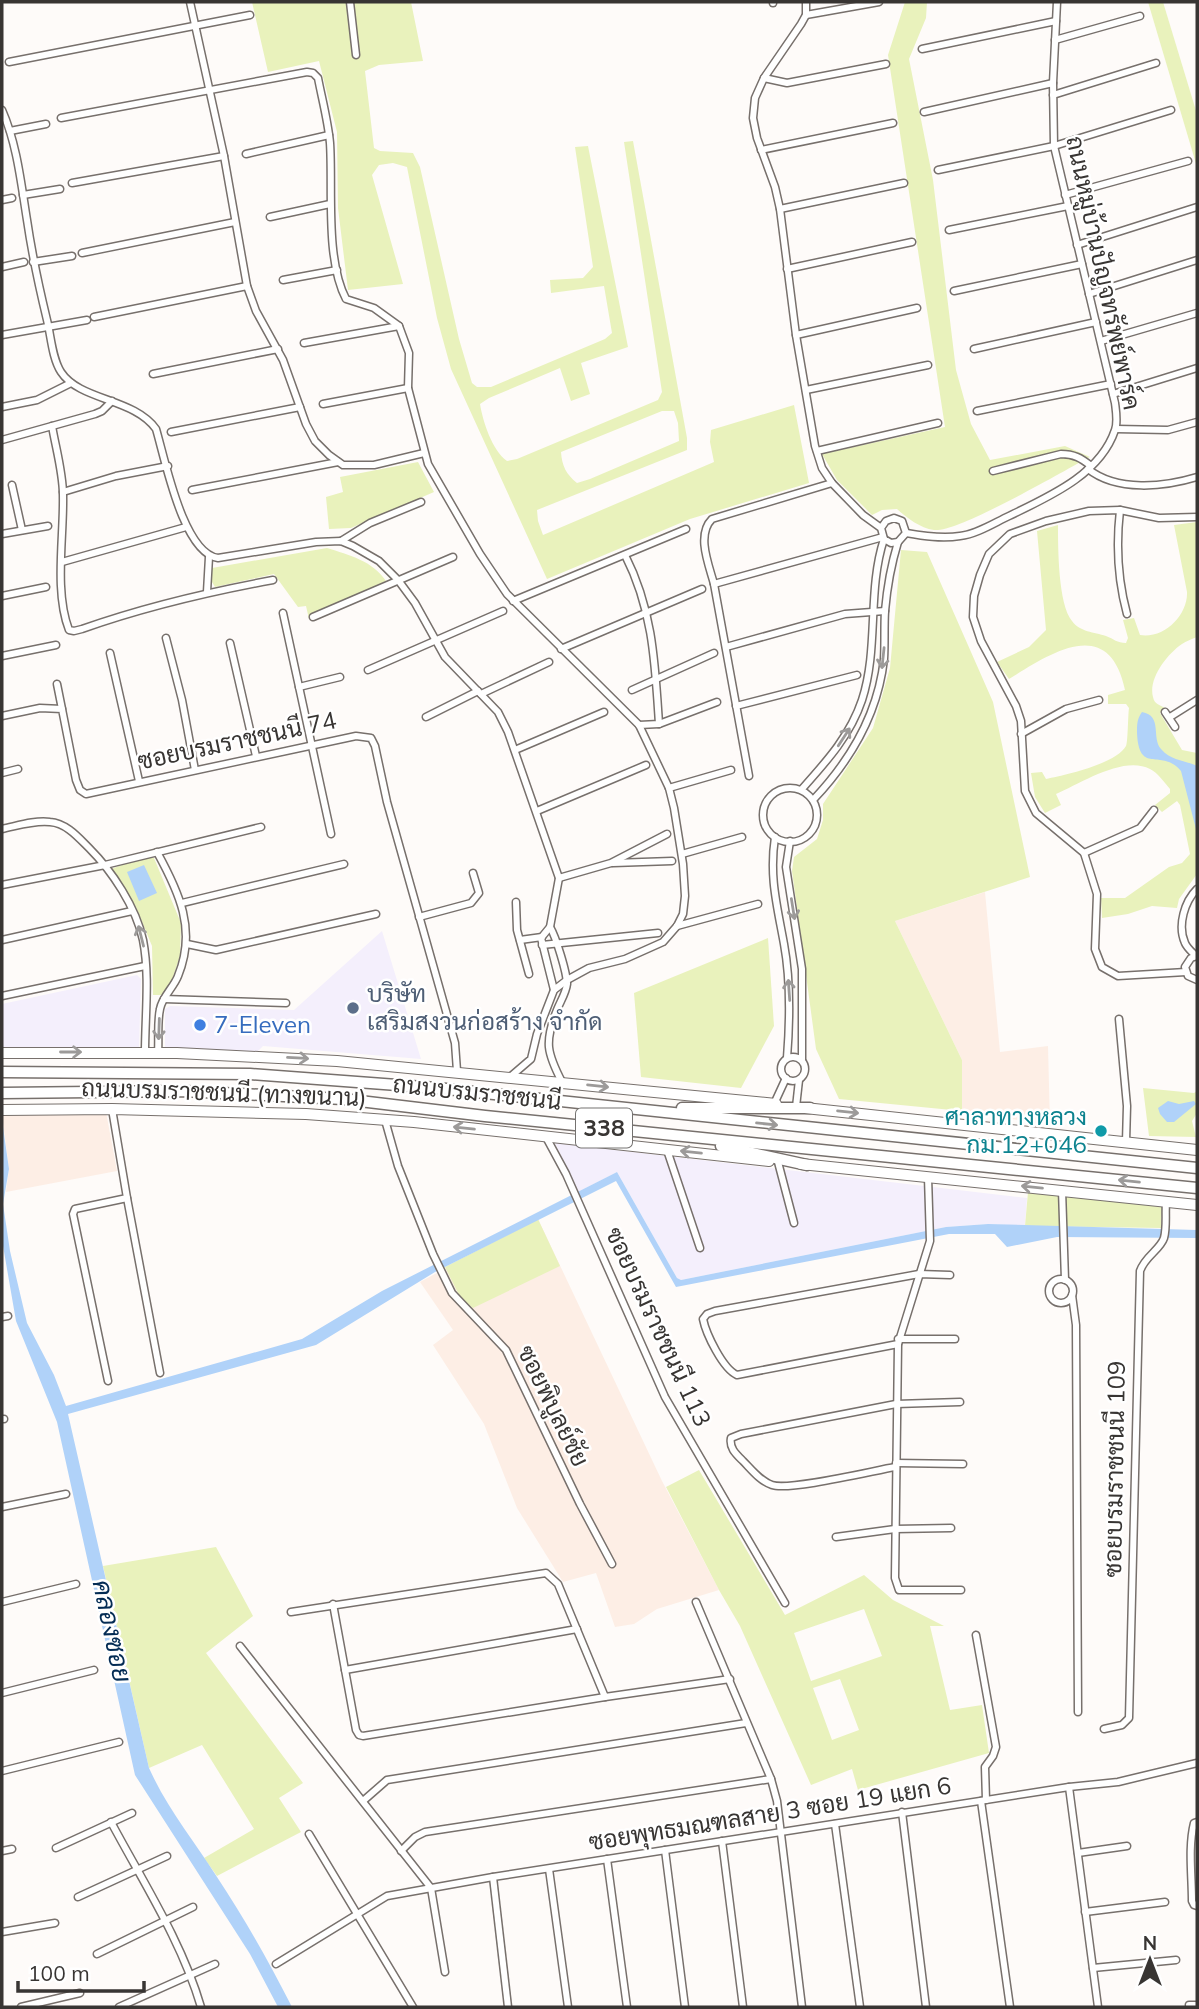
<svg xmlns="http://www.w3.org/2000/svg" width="1199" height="2009" font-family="Mulish,Sarabun,sans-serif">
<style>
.commercial{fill:#f4effc}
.built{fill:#fdeee5}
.green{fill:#e9f2bc;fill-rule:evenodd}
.water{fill:#b0d2f9}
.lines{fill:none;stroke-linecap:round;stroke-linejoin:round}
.minor-casing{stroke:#77706c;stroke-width:9}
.secondary-casing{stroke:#77706c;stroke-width:12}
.trunk-casing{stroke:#77706c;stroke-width:13}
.minor{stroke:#fff;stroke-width:6}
.secondary{stroke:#fff;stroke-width:10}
.trunk{stroke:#fff;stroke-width:10}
.oneway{stroke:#9c9a99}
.service-dot{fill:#5c6f8a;stroke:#fff;stroke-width:2.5}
.shop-dot{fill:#3f7fe0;stroke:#fff;stroke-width:2.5}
.culture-dot{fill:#0f9aa8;stroke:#fff;stroke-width:2.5}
.labels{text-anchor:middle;stroke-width:5;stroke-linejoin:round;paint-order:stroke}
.shield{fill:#fff;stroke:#747270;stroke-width:2}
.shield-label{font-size:23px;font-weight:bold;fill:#383533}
.street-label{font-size:24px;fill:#383533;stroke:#fff}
.service-label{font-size:24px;fill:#4e5e75;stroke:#fff;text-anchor:start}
.shop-label{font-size:24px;fill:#366cbe;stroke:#fff;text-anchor:start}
.culture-label{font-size:24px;fill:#0d838f;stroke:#fff;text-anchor:end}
.water-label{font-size:26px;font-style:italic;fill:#042c54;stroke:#fff}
</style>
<rect width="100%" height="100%" fill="#fefbf9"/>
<g class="commercial">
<polygon points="382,931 421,1059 263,1046 258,1051 165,1050 165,1009 170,1006 294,1010"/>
<polygon points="137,975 141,979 139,1049 2,1049 2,1004"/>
<polygon points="555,1143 1027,1198 1025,1226 988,1224 946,1227 681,1280 677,1278 617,1172 578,1192"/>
</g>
<g class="built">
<polygon points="985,892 1000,1052 1048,1046 1050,1125 962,1111 962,1060 895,921"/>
<polygon points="106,1112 117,1171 6,1192 9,1169 2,1115"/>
<polygon points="538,1219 662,1481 719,1590 657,1609 634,1624 615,1627 596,1573 563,1582 517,1508 484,1424 433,1345 453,1330 420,1282"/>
</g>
<g class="green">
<path d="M252,2H411L423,61L379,65L365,71L374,148L380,151L413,153L420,167L459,339L472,383L477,387H491L605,339L612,333L604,286L551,293L550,280L583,278L593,267L575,147L588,146L628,347L581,363L590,394L571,401L560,368L489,398L480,404C483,422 492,450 507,461L517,459L658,400L662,392L624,142L633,141L687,438V450L537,510L538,521L543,535L714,462L710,442L711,430L794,405L809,483L690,519L547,579L451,369L437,318L407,167L393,163L379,165L372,175L403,284L348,290L338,208L337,132L319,61L268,72ZM662,411H674L678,423L679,441L590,479L577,483C566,474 562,466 561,452Z"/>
<path d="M905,2H927L926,18L909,59L933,180L956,370L971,424L990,460L1065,446L1090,457C1063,471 958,533 934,530C920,528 907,518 897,509L882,510L872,515L837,480L822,454L945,427L888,55Z"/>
<polygon points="1148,2 1163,2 1197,114 1197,167"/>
<polygon points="418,462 434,492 351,528 329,529 326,497 343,492 340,477"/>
<path d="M1197,522V637C1192,639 1186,641 1182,644C1167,654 1148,679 1153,697C1154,704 1160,705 1165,708L1160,713L1182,750L1197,753V874L1179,899L1177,908L1152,906L1128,914L1102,918L1101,898H1125L1169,867L1182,863L1190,854L1180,805L1177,801L1162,812L1155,805L1170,793V789C1164,782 1158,773 1150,769C1124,755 1081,783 1056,794L1061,805L1045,813L1035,797L1031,773L1042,772L1046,779C1065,775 1116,764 1126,746C1128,743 1128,714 1129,708L1126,704H1108V695L1125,690C1109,614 1051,653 1009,679L997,662L1029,647L1046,630L1037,531L1058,525C1058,547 1058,604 1072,621C1080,632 1094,632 1106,636C1114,639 1117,643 1126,643L1128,638L1123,620L1134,618L1140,635C1164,639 1188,615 1187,592L1174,525Z"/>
<path d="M327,548C349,555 373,561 386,581L309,619L306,606L298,607L274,574L215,587L212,582V568Z"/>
<polygon points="901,550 927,552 993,702 1030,877 895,921 962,1060 962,1111 839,1099 816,1049 792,871 794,857 817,839 823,820 823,804 873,728 890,668"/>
<polygon points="141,858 154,858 181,923 180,956 167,995 153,995 152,946 136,907 111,869"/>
<polygon points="768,938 774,1026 741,1088 641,1077 634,993"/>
<polygon points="1143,1088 1194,1093 1197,1091 1197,1113 1192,1121 1196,1137 1149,1136"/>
<polygon points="1028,1192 1162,1207 1161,1228 1025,1226"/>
<polygon points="538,1219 560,1266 473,1308 461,1299 445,1267"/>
<path d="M699,1470L785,1615L864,1575L893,1600L944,1626H930L950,1710L982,1705L989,1753L858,1790L852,1769L811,1785L740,1626L719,1590L666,1487ZM864,1609L882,1656L811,1681L794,1633ZM840,1679L859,1730L832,1740L813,1688Z"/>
<polygon points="216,1547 253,1616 206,1653 303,1783 279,1798 301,1832 217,1876 204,1858 254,1829 202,1745 149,1768 103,1566"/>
</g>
<g class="water">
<path d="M1142,712C1163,716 1151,737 1161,749C1171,761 1185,760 1197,766V833L1181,771C1161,747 1139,776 1137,733C1137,724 1137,719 1142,712Z"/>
<polygon points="144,865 157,893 139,901 127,872"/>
<polygon points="1168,1101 1179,1104 1194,1101 1196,1104 1174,1122 1167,1122 1160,1114 1158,1108"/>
<path d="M2,1120L9,1169L3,1204L10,1251L27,1323L54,1375L66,1406L302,1339L382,1291L617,1172L677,1278L681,1280L946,1227L988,1224L1197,1230V1238L1057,1237L1007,1247L995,1234H949L676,1287L616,1181L435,1272L316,1345L68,1414L149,1768C168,1810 193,1839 217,1877C245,1919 269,1962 292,2007H278L250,1954L135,1775L57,1422L16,1321L2,1240Z"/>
</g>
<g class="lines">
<g class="minor-casing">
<g id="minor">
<polyline points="190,2 224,156 247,286 256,311 283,360 306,424 315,441 329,455 343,465 374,465 424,453"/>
<polyline points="350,2 356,55"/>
<polyline points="773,2 773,3"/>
<polyline points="806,2 806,15 801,24 764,78 755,98 753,118 757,138 775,187 780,209 796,335 815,446 822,468 832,483 863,515 881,528 884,539 891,543 898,542 906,533 902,521 894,518 886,521 881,528"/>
<polyline points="806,15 879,2"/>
<polyline points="1055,40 1140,16"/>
<polyline points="922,49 1056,21"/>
<polyline points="9,62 250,15"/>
<polyline points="764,78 787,83 886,64"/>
<polyline points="1053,95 1156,63"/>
<path d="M2,110C17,144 21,183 27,220C32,254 39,287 47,320C51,336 52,358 61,372C80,401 134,398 156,429C165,459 183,553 218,558L316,542L341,541L353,546L379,561L398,580L415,603L445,657L498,712L508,732L559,878L550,927L541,938L554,990"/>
<polyline points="924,112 1053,83"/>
<path d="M61,118L307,72L313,73L318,78C322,99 328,121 330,143C333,187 325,259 346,299L374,308L399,326L409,353L408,388L428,464L480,554L507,594L639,725L669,788L674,808L683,864L685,896L683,914L677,926L663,942L625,959L589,968L567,980L554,990L537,1034L531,1059L510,1077"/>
<polyline points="10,131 46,124"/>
<polyline points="761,150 893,123"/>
<polyline points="246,154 329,135"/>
<polyline points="938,170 1054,146 1171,110"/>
<polyline points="72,183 224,156"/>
<polyline points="23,195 60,189"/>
<polyline points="1065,195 1188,161"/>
<polyline points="2,200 12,198"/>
<polyline points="780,209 904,183"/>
<polyline points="270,217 330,204"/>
<polyline points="949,230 1068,206"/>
<polyline points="1077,245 1197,207"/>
<polyline points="82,253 235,222"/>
<polyline points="33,262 72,256"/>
<polyline points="2,267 24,262"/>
<polyline points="787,269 912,242"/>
<polyline points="283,280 337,270"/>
<polyline points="954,291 1082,264"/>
<polyline points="1089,294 1197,260"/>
<polyline points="94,317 247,286"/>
<polyline points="2,335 87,320"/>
<polyline points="796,335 917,308"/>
<polyline points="1101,341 1197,313"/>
<polyline points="304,343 399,326"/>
<polyline points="974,349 1096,322"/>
<polyline points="153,374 278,349"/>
<polyline points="806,390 928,365"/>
<polyline points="1113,394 1197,368"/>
<polyline points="323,404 408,388"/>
<polyline points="2,407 37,400 71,383"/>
<polyline points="977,411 1111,384"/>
<path d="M52,426C56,449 63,473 63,495C64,537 54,591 69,630L74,631L82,629C144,607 208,592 273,580"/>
<polyline points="1116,429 1168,430 1197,422"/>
<polyline points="171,432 300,407"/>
<polyline points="2,440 95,414 102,411 112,401"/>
<polyline points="817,451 938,423"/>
<path d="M1088,469C1117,492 1164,487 1197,477"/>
<path d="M993,471L1061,454C1074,454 1081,458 1091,466"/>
<path d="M832,483L712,519C696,535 709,565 714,584L883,537"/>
<polyline points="12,485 22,530"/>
<polyline points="192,490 338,462"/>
<polyline points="63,492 116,476 168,466"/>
<path d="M1120,510C1116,545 1118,581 1127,614"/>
<path d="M906,533C923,536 942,539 960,536C977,534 994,523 1009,516C1048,497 1100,475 1115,430C1118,422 1116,411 1115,403L1054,146L1053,83L1057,2"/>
<polyline points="2,534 48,526"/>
<polyline points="341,541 370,523 421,502"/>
<path d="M625,555C653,610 655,663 659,724"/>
<polyline points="62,562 186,527"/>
<polyline points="714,584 749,776"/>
<polyline points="207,592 209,557"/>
<polyline points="2,596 46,587"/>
<polyline points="513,601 686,529"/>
<polyline points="283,613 331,834"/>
<polyline points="313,617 453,557"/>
<polyline points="166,638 182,700 195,770"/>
<polyline points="230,643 256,756"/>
<polyline points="726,647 845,614 885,611"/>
<polyline points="561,649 702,589"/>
<polyline points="110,653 139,781"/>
<polyline points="2,656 56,645"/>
<polyline points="368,670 503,611"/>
<polyline points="57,684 62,709"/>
<polyline points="299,687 340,677"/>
<polyline points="632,690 714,653"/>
<polyline points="481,694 549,662"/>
<polyline points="736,706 857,675"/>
<polyline points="1165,712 1175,727"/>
<polyline points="2,716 40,708 62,709 76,780 80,790 86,794 356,736 371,738 375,746 387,802 455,1043 457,1071"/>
<polyline points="426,717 478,691"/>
<polyline points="1170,717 1197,700"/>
<polyline points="639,725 659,724 717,702"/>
<polyline points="1021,734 1066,709 1099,700"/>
<polyline points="515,750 604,712"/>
<polyline points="2,773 18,769"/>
<polyline points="669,788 731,770"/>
<circle cx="790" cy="815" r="27"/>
<path d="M801,790C826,762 850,736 862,700C879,648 867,591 884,539"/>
<path d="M813,800C850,761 878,714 884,659C885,643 884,627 885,611C887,588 891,565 898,542"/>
<polyline points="537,811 646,765"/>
<path d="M2,829C17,826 34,820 50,822C66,823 78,837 89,848C112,871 136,907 143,940C150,976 145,1016 145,1053"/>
<path d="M775,837C769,877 777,905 784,944C791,982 790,1020 787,1058"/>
<polyline points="790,841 786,867 802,969 802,1060"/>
<path d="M157,852C179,892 197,930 178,976C174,987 162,997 160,1009C157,1023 159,1039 158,1053"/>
<polyline points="1084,853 1140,828 1154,810"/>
<polyline points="682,854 742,837"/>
<polyline points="613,863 672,861"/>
<polyline points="559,878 611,863 667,834"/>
<polyline points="2,885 105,865 261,827"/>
<polyline points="516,902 517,930 529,974"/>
<polyline points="182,903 344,864"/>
<polyline points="419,917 471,903 479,893 473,873"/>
<polyline points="677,926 758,904"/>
<path d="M550,927C556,937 567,973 567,984C566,993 560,1002 557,1010C544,1042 547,1053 562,1082"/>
<polyline points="2,940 132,911"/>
<polyline points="520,940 542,937"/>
<polyline points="187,944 216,950 376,914"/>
<polyline points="542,945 658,933"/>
<path d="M1196,956C1192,952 1187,948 1185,943C1177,925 1185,901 1197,889"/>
<polyline points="1197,956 1191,958 1185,967 1188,976 1197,980"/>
<polyline points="1186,972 1118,976 1102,967 1095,949 1097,894 1084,853 1036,813 1025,791 1021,721 1016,706 981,641 973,617 974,596 980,575 989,554 1010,534 1046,521 1089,511 1120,510 1159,518 1197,517"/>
<polyline points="2,996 145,966"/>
<polyline points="164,999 286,1003"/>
<polyline points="1119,1019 1127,1106 1126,1142"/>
<circle cx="793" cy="1069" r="12"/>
<polyline points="774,1104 786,1078"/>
<polyline points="796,1107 799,1080"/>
<polyline points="385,1120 398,1166 433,1254 452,1293 506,1350 580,1504 612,1564"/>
<polyline points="546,1137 566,1174 665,1397 785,1603"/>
<polyline points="667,1150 700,1248"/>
<polyline points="778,1162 794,1223"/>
<polyline points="928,1177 930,1241 898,1344 895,1578 899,1590 961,1590"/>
<polyline points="1062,1190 1065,1280"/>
<polyline points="127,1198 160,1373"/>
<circle cx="1061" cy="1291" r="12"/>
<polyline points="1072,1295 1076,1325 1078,1712"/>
<polyline points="2,1317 8,1316"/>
<polyline points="898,1339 955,1339"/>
<path d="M898,1344L737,1375C723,1369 706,1334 703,1319L707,1314L715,1311L919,1274L950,1275"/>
<polyline points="108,1381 73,1214 75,1209 127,1198 112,1109"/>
<polyline points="2,1419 4,1419"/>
<polyline points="896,1463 963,1464"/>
<path d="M895,1467C872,1471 789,1491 772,1485C760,1481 751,1469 743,1461C736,1454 729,1448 731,1438L741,1434L896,1404L960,1402"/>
<polyline points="2,1507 66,1494"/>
<polyline points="836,1537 895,1529 951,1528"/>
<polyline points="2,1602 76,1584"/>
<polyline points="696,1602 771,1779 777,1801 802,2007"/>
<polyline points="333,1604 356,1730 359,1735 363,1736 605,1697 730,1679"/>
<polyline points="291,1612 546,1573 558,1584 605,1697"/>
<polyline points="976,1635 996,1747 993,1756 985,1767 986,1800"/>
<polyline points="240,1646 431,1888 445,1972"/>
<polyline points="345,1670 577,1629"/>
<polyline points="2,1693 94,1670"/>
<path d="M1104,1729L1122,1725L1129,1718L1140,1271C1145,1256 1160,1250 1164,1238C1167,1227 1165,1213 1166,1202"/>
<polyline points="2,1771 119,1742"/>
<polyline points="1069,1787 1118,1782 1197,1763"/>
<polyline points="363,1801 387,1780 746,1723"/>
<polyline points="981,1801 1010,2007"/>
<polyline points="902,1812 926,2007"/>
<path d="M111,1822C143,1882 182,1942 201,2007"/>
<path d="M1197,1822L1194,1823C1188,1847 1192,1876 1192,1901L1194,1905L1197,1906"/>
<polyline points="835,1824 860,2007"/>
<polyline points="309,1834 413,2007"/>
<polyline points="722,1841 743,2007"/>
<polyline points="56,1848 132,1813"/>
<polyline points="665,1850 685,2007"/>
<polyline points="2,1851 12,1849"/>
<polyline points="401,1851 415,1837 425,1832 771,1779"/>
<polyline points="1078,1853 1127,1846"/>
<polyline points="607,1859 627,2007"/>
<polyline points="549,1869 568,2007"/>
<polyline points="493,1877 508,2007"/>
<polyline points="78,1897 167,1856"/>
<polyline points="1085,1912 1165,1902"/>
<polyline points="2,1932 55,1923"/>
<polyline points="97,1954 193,1907"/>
<polyline points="276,1964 387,1896 493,1877 1069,1787 1098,2007"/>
<polyline points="1093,1968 1176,1960"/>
<polyline points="1189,2005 1197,2005"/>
<polyline points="21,2007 80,1993"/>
<polyline points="119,2007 215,1964"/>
</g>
</g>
<g class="secondary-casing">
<g id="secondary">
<polyline points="2,1053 177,1053 337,1061 776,1104"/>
<polyline points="805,1108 1197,1150"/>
<polyline points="2,1110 112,1109 306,1114 414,1122 769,1161"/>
<polyline points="801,1164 1197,1205"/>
</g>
</g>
<g class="trunk-casing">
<g id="trunk">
<polyline points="2,1072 250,1074 437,1088 1197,1168"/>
<polyline points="2,1093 182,1091 343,1099 485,1116 1197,1188"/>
<polyline points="682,1108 810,1108"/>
<polyline points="721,1146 807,1165"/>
</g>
</g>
<use href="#minor" class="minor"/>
<use href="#secondary" class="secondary"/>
<use href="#trunk" class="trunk"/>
</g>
<defs><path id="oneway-shaft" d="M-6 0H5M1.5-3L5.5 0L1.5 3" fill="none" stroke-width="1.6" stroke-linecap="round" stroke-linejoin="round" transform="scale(1.75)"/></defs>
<g class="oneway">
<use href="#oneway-shaft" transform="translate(883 658) rotate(96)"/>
<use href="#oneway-shaft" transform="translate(844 737) rotate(-57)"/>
<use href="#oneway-shaft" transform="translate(793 909) rotate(81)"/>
<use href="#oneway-shaft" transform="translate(141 936) rotate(-104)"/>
<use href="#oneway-shaft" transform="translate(789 990) rotate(-94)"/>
<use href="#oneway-shaft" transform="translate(159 1029) rotate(92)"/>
<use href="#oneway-shaft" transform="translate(71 1052)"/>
<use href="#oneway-shaft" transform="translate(298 1058) rotate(3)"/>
<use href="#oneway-shaft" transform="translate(598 1086) rotate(6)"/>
<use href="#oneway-shaft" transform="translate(848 1112) rotate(6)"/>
<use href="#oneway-shaft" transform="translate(767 1124) rotate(6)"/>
<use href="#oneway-shaft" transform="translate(464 1128) rotate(-174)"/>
<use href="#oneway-shaft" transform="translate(691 1152) rotate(-174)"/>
<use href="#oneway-shaft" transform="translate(1129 1181) rotate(-174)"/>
<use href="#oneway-shaft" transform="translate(1032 1187) rotate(-174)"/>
</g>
<circle class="service-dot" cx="353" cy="1008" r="7"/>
<circle class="shop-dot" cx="200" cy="1025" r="7"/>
<circle class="culture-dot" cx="1101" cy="1131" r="7"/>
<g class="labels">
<rect class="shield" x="576" y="1108.5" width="56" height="39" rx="5"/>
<g class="shield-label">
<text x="604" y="1136">338</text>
</g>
<g class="street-label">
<text transform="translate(1103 273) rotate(78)" y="8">ถนนหมู่บ้านปัญจทรัพย์พาร์ค</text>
<text transform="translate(237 741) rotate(-12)" y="8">ซอยบรมราชชนนี 74</text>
<text transform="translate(224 1093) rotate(2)" y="8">ถนนบรมราชชนนี (ทางขนาน)</text>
<text transform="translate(477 1093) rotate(6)" y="8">ถนนบรมราชชนนี</text>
<text transform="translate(658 1327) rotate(65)" y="8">ซอยบรมราชชนนี 113</text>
<text transform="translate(553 1406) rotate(64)" y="8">ซอยพิบูลย์ชัย</text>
<text transform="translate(1115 1469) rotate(-89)" y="8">ซอยบรมราชชนนี 109</text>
<text transform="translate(770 1814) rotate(-9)" y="8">ซอยพุทธมณฑลสาย 3 ซอย 19 แยก 6</text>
</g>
<g class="service-label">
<text x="367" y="1002">บริษัท<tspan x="367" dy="28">เสริมสงวนก่อสร้าง จำกัด</tspan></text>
</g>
<g class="shop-label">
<text x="214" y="1033">7-Eleven</text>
</g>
<g class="culture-label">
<text x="1087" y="1125">ศาลาทางหลวง<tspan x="1087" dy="28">กม.12+046</tspan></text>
</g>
<g class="water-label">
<text transform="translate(112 1631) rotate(78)" y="9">คลองซอย</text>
</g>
</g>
<rect width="1199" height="2009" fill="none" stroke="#383533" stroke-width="7"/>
<g transform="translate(1150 1960)" stroke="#ffffff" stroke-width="5" paint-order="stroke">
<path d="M0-5L12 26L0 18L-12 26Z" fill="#383533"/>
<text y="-10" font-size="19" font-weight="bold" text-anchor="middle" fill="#383533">N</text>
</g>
<path d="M18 1981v10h126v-10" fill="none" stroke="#383533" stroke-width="3.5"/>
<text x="28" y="1981" font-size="21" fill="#383533" stroke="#ffffff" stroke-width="5" paint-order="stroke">100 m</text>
</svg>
